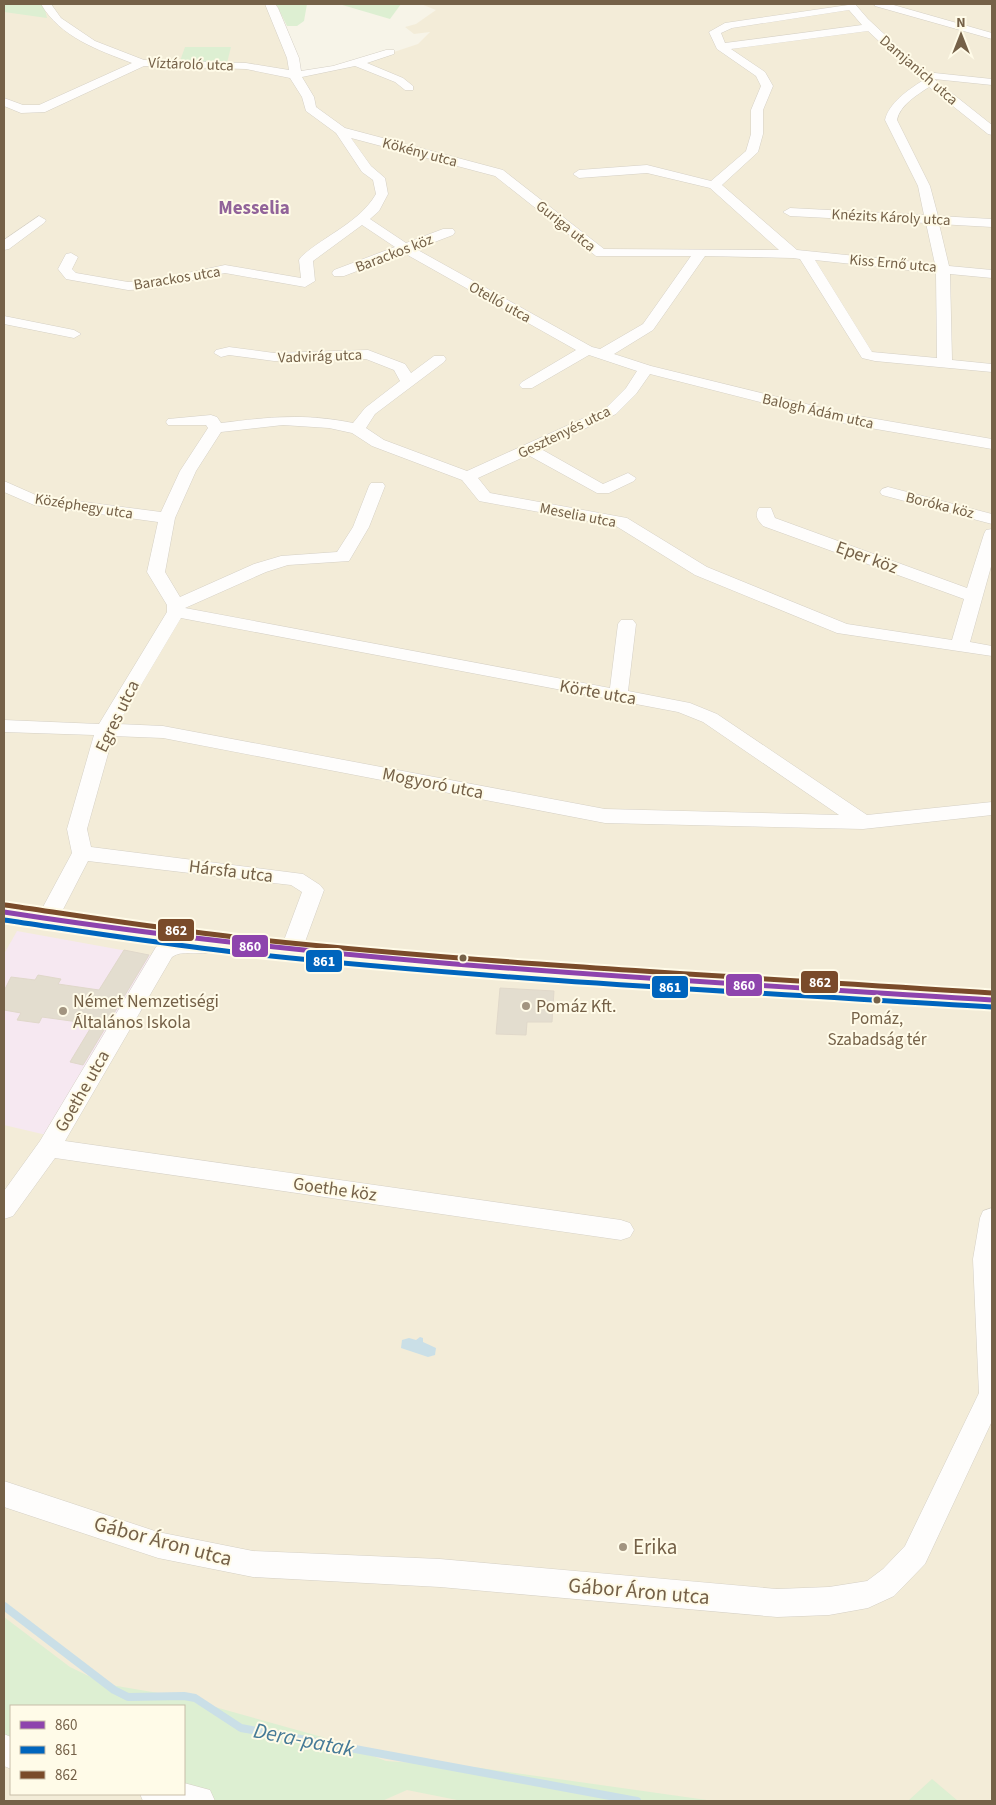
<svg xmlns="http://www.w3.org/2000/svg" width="996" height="1805" font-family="'Source Sans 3',sans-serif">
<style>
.residential{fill:#f3ecd8;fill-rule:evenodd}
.education{fill:#f6e8f1}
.green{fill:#ddefd2}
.water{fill:#cadfe7}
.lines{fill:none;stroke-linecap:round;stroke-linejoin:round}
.stream{stroke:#cadfe7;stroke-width:8}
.building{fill:#e3ddcf;stroke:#e0d8ca}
.minor-casing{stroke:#d5d0c5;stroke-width:1}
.major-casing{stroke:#d5cfc5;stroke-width:2}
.minor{fill:#fefdfc;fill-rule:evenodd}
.major{fill:#f3f0e4;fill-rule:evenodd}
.bus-1-casing{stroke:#fffbe8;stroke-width:9}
.bus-2-casing{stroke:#fffbe8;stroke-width:9}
.bus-3-casing{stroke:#fffbe8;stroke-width:9}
.bus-1{stroke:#8e44ad;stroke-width:5}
.bus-2{stroke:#0065bd;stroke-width:5}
.bus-3{stroke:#7a4b2a;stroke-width:5}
.bus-dot{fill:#756148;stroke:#fffbe8;stroke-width:2}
.poi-dot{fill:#a29480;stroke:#fffbe8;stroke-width:2}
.labels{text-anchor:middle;stroke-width:4;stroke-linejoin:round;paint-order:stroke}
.far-street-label{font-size:15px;fill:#756148;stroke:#fffbe8}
.bus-label{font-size:17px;fill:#756148;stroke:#fffbe8}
.street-label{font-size:18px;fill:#756148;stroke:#fffbe8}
.poi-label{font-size:18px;fill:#756148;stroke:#fffbe8;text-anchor:start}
.far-district-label{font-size:19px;font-weight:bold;fill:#916399;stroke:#fffbe8}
.near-street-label{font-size:21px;fill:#756148;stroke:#fffbe8}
.near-poi-label{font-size:21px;fill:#756148;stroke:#fffbe8;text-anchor:start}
.near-water-label{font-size:22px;font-style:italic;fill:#467a97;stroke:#fffbe8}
.line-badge{stroke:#fffbe8;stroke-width:2}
.badge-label{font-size:14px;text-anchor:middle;font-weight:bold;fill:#fff}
</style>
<rect width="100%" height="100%" fill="#f7f4e8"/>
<path class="residential" d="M43,4H271L276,9L302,76L364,62L418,44L430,32L414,34L405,27L416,24L436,10L421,4H992V1801H4V8ZM11,1706H184V1794H11Z"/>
<polygon class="education" points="17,931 155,956 55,1137 4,1125 4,954"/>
<g class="green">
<polygon points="4,4 52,4 54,8 44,5 47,18 4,12"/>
<polygon points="276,4 307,4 304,21 297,26 287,26"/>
<polygon points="339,4 401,4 390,19"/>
<polygon points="185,47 231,47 227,63 180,61"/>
<polygon points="4,1617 70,1667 105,1684 176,1696 322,1737 386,1761 473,1767 714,1801 462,1801 407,1790 382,1801 195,1801 133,1794 184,1794 184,1706 11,1706 11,1759 4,1756"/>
<polygon points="932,1779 958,1801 908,1801"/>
</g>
<polygon class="water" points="420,1337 423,1338 423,1342 436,1348 435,1355 428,1357 401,1348 402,1340 409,1338 416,1340"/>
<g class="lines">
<polyline class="stream" points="4,1606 114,1690 128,1697 184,1696 195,1698 241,1728 637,1801"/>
</g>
<g class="building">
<polygon points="124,950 149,955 83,1065 70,1062 93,1024 42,1017 39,1023 17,1020 21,1013 4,1010 4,991 11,977 35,980 38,975 61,979 58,984 99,990"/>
<polygon points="500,988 554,991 552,1022 527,1022 526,1035 496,1034"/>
</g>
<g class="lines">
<g class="minor-casing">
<g id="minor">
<path d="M41,4H51L61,18L95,41L144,60L246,63L289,70L287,58L265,4H275L278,8L299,58L301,71L333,66L386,50H394V54L367,63L403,78L413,86V90H405L395,82L355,66L302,77L314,97L316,107L345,128L503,170L604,249L779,250L710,188L647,173L579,178L573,174L579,170L647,165L711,181L746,151L751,134V110L761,86L756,76L717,49L709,32L725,23L855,4L868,19L925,72L992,79V85L934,79L992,125V135L988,134L929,87C917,95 900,105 897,120L930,186L938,216L992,219V227L939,224L949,266L992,270V278L950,274L952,360L992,364V372L875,361L862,358L800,259L793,258L705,256L653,330L614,354L651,366L847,414L992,439V449L847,424L650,374L636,394L616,414L541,449L603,484L628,473L636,478L634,481L609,493H597L528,455L478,478L490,493L627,518L707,567L847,624L952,640L964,599L763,526C758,520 754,516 759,508H771L775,518L967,588L984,534L986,530L992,529V563L970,642L992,646V656L837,633L695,575L616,526L479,501L462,480L372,446L352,433L329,428L283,425L221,432L196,471L175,518L165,572L180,597L254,564L281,556L337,552L353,527L369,486L371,483H383L385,486L369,527L349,561L288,565L266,572L185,608L610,688L618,624L621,620H633L636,624L628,691L690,703L717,714L867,815L992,802V815L863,829L605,823L163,738L113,736L87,829L91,847L303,874L320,885L324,890L302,950L299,955C287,959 274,960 262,956L259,951L262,946L283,943L302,892L291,885L88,861L55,925L47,927L39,925L36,920L72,853L67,829L94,735L4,732V720L99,724L167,612V605L147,572L158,522L34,505L4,492V481L38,496L161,512L180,471L208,428L206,425H168L166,422L168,419L211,415L217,417L221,423C270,417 304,413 353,423L365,408L400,381L394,370L366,359L274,361L229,355L221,357L214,353L216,350L229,347L274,353L368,350L405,364L411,373L434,356H444L446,359L444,362L375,414L366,428L384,440L467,471L606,408L626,388L637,371L589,355L532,388H522L519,385L522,382L576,350L404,253L344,276H334L332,273L334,270L395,247L362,225L313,261L315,281L305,287L225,273L150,289L128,290L66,279L58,269L66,254L71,253L78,257L72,269L76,273L128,282L150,281L225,265L301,278L299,260L301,257C325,235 359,223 376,194L373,180L362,172L336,133L306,111L302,97L290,78L246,69L144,66L45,112L21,113L4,106V98L23,105H39L132,63C98,50 60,37 41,4ZM849,10L862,25L725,43L721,33L732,28ZM868,31L922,81C908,90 889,103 885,120L918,186L924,215L790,208L783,212L790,216L926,223L935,264L797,250L722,185L758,152L763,134V110L773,86L765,72L731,49ZM351,138L495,176L596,256H691L643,324L600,349L592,347L416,249L453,235L455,232L453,229H443L406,243L370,219L379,211L388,194L385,178L371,166ZM815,260L936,273L937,358L872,352ZM181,618L678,712L703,722L839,815L605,809L163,726L118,724Z"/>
<polygon points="874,4 890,4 992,33 992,39 875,6"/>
<polygon points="39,216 46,220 44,223 9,249 4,250 4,240"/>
<polygon points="4,316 74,330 81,334 74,338 4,324"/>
<polygon points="888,487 992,514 992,524 882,495 880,492 882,489"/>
<path d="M174,937L211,942L214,947L211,952C198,956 183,949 172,957L65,1141L621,1220L630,1223L634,1230L630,1237L621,1240L55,1158L13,1216L4,1219V1191L40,1141L156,947Z"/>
<polygon points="992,1208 992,1421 925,1564 894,1596 868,1608 829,1615 777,1617 440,1587 253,1577 158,1558 4,1507 4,1481 158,1532 253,1551 440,1559 777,1589 829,1587 867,1581 883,1569 905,1546 979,1393 973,1259 980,1218 983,1211"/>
<polygon points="4,1734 11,1737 11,1769 4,1766"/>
<polygon points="184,1783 210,1790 215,1801 143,1801 140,1794 184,1794"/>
</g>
</g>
<g class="major-casing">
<path id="major" d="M4,903C86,916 168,928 251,937C497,963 745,974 992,990V1010L621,987L373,968L127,940L4,921Z"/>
</g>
<use href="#minor" class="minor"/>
<use href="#major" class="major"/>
<g class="bus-1-casing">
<path id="bus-1" d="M4,912C331,963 662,979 992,1000"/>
</g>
<g class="bus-2-casing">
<path id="bus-2" d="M4,920C86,932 168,945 251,954C497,980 745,992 992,1007"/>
</g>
<g class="bus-3-casing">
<path id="bus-3" d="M5,905C87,917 169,930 252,939C498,965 745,977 992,993"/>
</g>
<use href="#bus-1" class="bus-1"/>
<use href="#bus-2" class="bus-2"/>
<use href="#bus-3" class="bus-3"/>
</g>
<g class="bus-dot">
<circle cx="463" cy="958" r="4.5"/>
<circle cx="877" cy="1000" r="4.5"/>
</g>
<g class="poi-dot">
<circle cx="526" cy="1006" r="5"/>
<circle cx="63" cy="1011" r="5"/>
<circle cx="623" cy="1547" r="5"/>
</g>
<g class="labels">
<g class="far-street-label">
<text transform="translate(191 64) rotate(2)" y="5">Víztároló utca</text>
<text transform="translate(919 70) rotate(41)" y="5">Damjanich utca</text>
<text transform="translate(420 152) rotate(15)" y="5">Kökény utca</text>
<text transform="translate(891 217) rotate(3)" y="5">Knézits Károly utca</text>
<text transform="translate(566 226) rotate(39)" y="5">Guriga utca</text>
<text transform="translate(394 253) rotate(-21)" y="5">Barackos köz</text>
<text transform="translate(893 263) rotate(5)" y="5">Kiss Ernő utca</text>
<text transform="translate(177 278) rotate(-9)" y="5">Barackos utca</text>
<text transform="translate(500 302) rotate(29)" y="5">Otelló utca</text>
<text transform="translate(320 356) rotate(-2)" y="5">Vadvirág utca</text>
<text transform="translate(818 411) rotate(13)" y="5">Balogh Ádám utca</text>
<text transform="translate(564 432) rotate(-26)" y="5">Gesztenyés utca</text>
<text transform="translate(940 505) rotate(14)" y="5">Boróka köz</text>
<text transform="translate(84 506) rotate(9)" y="5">Középhegy utca</text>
<text transform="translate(578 515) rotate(11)" y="5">Meselia utca</text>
</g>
<g class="bus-label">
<text x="877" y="1024">Pomáz,<tspan x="877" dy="21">Szabadság tér</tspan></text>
</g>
<g class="street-label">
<text transform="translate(867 557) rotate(20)" y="6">Eper köz</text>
<text transform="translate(598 692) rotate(10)" y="6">Körte utca</text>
<text transform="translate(117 716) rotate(-64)" y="6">Egres utca</text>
<text transform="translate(433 783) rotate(11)" y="6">Mogyoró utca</text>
<text transform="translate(231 871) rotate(7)" y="6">Hársfa utca</text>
<text transform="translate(82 1091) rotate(-60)" y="6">Goethe utca</text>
<text transform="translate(335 1189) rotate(8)" y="6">Goethe köz</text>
</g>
<g class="poi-label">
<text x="73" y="1007">Német Nemzetiségi<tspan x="73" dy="21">Általános Iskola</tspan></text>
<text x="536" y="1012">Pomáz Kft.</text>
</g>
<g class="far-district-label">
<text x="254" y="214">Messelia</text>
</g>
<g class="near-street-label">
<text transform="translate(163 1541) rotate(15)" y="7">Gábor Áron utca</text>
<text transform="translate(639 1591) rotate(5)" y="7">Gábor Áron utca</text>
</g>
<g class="near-poi-label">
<text x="633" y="1554">Erika</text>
</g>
<g class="near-water-label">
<text transform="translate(304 1739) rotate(11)" y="8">Dera-patak</text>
</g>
</g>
<g class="line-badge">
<rect x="157" y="918" width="38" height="24" rx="5" fill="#7a4b2a"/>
<rect x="231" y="934" width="38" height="24" rx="5" fill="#8e44ad"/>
<rect x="305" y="949" width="38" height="24" rx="5" fill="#0065bd"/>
<rect x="800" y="970" width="39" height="24" rx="5" fill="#7a4b2a"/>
<rect x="725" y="973" width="38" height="24" rx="5" fill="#8e44ad"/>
<rect x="651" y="975" width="38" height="24" rx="5" fill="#0065bd"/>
</g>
<g class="badge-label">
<text x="176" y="935">862</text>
<text x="250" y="951">860</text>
<text x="324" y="966">861</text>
<text x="820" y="987">862</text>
<text x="744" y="990">860</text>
<text x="670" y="992">861</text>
</g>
<rect width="996" height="1805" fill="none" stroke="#756148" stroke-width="10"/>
<rect x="10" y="1705" width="175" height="90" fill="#fffbe8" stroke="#c8bda8"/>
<rect x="20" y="1721" width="25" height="8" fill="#8e44ad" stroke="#c8bda8"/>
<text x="55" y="1730" font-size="15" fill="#756148">860</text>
<rect x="20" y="1746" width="25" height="8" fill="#0065bd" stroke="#c8bda8"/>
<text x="55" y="1755" font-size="15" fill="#756148">861</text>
<rect x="20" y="1771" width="25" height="8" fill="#7a4b2a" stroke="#c8bda8"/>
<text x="55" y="1780" font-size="15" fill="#756148">862</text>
<g transform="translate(961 35)" stroke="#fffbe8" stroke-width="4" paint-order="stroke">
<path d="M0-4L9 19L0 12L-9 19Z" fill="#756148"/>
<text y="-8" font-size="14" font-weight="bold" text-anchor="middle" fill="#756148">N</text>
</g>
</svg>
